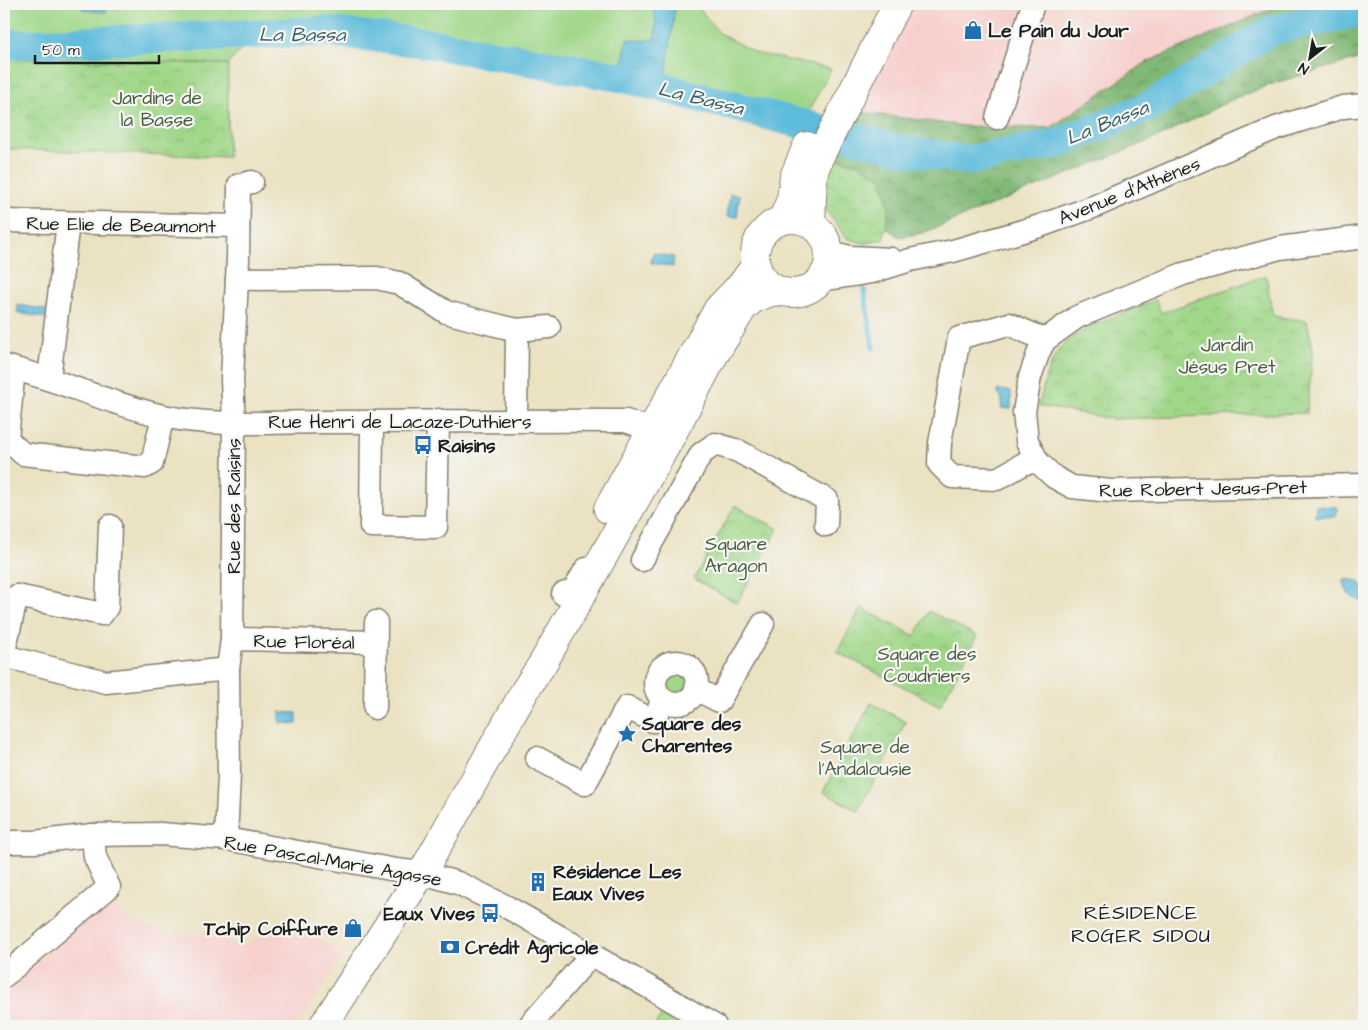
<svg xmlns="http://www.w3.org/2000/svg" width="1368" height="1030" font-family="'Architects Daughter',sans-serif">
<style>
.built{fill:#f7d0cd}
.grass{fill:#a0d789;stroke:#5e7a52}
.forest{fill:url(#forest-crowns);stroke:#4e6a48}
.park{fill:url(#park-crowns);stroke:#5e7a52}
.water{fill:url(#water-ripples);stroke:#3c6c7c}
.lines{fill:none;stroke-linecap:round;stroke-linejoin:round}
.stream{stroke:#5dbbdb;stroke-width:5}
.river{stroke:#5dbbdb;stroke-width:30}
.minor-casing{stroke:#847f6f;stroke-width:25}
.major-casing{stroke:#847f6f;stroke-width:30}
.minor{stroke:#fff;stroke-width:22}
.major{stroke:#fff;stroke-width:28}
.labels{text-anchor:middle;stroke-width:4.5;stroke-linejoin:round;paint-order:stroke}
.poi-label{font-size:19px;font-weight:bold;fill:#1c1c1c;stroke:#f6f6f2;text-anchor:start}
.park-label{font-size:19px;fill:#4a5d42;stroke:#f6f6f2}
.street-label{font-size:19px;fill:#1c1c1c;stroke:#f6f6f2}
.water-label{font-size:20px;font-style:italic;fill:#365c68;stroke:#f6f6f2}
.neighbourhood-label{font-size:20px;letter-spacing:1px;fill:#1c1c1c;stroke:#f6f6f2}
</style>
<defs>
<pattern id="forest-crowns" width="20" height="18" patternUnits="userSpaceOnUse" patternTransform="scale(1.25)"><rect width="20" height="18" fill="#80b875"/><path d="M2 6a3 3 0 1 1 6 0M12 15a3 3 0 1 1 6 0" fill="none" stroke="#68955f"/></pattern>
<pattern id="park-crowns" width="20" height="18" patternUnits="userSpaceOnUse" patternTransform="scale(1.25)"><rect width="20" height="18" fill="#a0d789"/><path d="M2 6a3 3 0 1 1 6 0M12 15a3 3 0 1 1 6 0" fill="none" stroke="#89b876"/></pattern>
<pattern id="water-ripples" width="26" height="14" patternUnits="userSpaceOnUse" patternTransform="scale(1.25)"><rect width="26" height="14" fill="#5dbbdb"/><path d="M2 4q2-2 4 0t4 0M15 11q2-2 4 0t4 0" fill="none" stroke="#50a0bb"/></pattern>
</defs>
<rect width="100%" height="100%" fill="#f6f6f2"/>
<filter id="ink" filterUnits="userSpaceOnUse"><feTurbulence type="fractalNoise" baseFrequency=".02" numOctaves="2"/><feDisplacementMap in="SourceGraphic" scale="10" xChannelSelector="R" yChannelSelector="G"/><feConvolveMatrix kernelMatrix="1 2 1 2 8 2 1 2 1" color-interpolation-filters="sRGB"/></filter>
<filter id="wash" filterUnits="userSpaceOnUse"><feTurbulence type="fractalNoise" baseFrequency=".0096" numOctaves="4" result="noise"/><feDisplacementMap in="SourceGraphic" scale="20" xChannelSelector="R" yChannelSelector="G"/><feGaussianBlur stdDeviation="1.12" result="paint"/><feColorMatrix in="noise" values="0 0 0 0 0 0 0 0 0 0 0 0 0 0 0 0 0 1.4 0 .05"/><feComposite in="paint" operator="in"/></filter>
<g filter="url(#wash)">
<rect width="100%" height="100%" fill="#ebe2c2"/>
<g class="built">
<polygon points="906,4 1282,4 1147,62 1050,128 964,126 852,111"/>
<polygon points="108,901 130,921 171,935 204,933 224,926 235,949 293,920 343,956 296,1026 4,1026 4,990"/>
</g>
<g class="grass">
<polygon points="4,4 696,4 719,33 755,53 831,69 804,120 672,85 645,81 625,75 425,38 325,27 259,30 228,64 24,59 4,55"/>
<circle cx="676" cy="683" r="15"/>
</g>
<polygon class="forest" points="1282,4 1364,4 1364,57 1275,83 1231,100 1159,137 923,233 899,237 859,208 820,165 852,111 964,126 1050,128 1147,62"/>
<g class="park">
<polygon points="4,55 24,59 228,64 228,157 4,149"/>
<polygon points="830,157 858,164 881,177 889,208 883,240 876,240 866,244 847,238 824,208 822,178"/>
<path d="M1266,275L1272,312L1274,316L1307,321L1313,349L1307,413L1112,419L1039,406C1043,386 1049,360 1063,345C1080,328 1132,310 1156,300L1161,313Z"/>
<polygon points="735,505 778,529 737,603 694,579"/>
<polygon points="861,608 915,636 929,611 977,636 940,706 837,652"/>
<polygon points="871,703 906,722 858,811 823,792"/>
<polygon points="666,1009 681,1017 681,1026 654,1026"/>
</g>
<g class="water">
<polygon points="83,4 107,4 106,12 83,10"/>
<path d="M647,4H673L675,9L664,89L620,77L627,39L645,41L655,38C656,25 658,12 647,4Z"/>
<polygon points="730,194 740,195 737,217 727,216"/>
<polygon points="653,253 674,257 673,267 651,263"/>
<polygon points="18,305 48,310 47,318 17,313"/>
<polygon points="998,390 1011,391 1011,409 1001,408 1002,399 998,394"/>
<polygon points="1316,506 1337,507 1336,517 1315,516"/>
<path d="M1344,579L1359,581L1360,585L1363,586L1362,601C1350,598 1344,592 1344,579Z"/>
<polygon points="280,712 297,713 297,724 280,723"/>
</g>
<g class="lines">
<g class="stream">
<polyline points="887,146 889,161"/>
<polyline points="864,289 873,348"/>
</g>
<polyline class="river" points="4,45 323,31 427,43 625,78 906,151 970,160 1055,144 1150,106 1272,30 1364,11"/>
</g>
</g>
<g filter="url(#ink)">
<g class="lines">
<g class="minor-casing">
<g id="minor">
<polyline points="997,118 1033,4"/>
<polyline points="4,221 238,226"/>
<polyline points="1364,237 1280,248 1183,274 1077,317 1045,340 1039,351 1030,377 1024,412 1027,441 1038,462 1054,477 1072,487 1111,491 1364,485"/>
<polyline points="829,252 850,257 891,259"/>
<polyline points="237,279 377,278 399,283 446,312 476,320 517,330 549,327"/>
<polyline points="821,280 872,272 910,260 953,251 1040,226 1093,207 1276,128 1343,107 1364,105"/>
<path d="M4,366C58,379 109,404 163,416C212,427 275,422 326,422C426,422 526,420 626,421L652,430L665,439"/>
<polyline points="14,369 7,439 23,454 145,467 152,463 163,416"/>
<polyline points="49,378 68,223"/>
<polyline points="516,420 517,330"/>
<polyline points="372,422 371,526 436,527 438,420"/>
<polyline points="1038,462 1025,463 997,479 952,477 939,464 940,443 959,338 1009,324 1045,340"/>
<polyline points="642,560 701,454 715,444 738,451 827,500 826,525"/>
<polyline points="563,594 574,590 586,569"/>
<polyline points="17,596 102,614 107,607 110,526"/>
<polyline points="232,639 376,642"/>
<polyline points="4,651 17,596"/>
<polyline points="4,656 106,682 228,669"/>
<circle cx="676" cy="683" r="21"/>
<polyline points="696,689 719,701 763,624"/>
<polyline points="375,708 376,622"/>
<polyline points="537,758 585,784 627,707 653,721 663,700"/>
<polyline points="226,839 229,775 228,669 232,639 234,422 232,379 238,259 239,185 252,182"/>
<polyline points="4,842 34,842 93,835 160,834 226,839 396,870 422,873 458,883 507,907 661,994 715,1026"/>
<polyline points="4,976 109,887 95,857 93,835"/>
<polyline points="529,1026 592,954"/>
</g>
</g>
<g class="major-casing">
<g id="major">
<circle cx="792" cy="256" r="37"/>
<polyline points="783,219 791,199 794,177 807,146"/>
<polyline points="811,223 813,174 819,158 897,4"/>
<polyline points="608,509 718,309 742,284 756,265"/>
<polyline points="323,1026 422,873 526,689 543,663 668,442 713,357 743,308 753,299 768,293 779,291"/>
</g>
</g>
<use href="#minor" class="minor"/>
<use href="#major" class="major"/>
</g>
</g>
<defs>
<g id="shop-bare" transform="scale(1.5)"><path d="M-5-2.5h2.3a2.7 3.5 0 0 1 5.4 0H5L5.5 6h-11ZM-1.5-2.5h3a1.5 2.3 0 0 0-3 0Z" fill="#1f6fb2" stroke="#f6f6f2" stroke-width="2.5" paint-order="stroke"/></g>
<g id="bus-bare" transform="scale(1.5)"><path d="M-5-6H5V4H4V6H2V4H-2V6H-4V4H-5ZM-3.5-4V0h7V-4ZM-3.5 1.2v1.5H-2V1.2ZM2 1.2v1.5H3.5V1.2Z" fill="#1f6fb2" stroke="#f6f6f2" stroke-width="2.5" paint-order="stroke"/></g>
<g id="sight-bare" transform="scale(1.5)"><path d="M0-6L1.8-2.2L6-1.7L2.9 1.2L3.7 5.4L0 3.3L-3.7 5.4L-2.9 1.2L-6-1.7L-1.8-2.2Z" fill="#1f6fb2" stroke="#f6f6f2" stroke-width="2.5" paint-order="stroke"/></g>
<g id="building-bare" transform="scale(1.5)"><path d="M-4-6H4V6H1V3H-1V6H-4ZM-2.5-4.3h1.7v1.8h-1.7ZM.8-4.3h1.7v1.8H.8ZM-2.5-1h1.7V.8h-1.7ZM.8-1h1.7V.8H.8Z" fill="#1f6fb2" stroke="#f6f6f2" stroke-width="2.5" paint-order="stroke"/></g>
<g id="bank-bare" transform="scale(1.5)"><path d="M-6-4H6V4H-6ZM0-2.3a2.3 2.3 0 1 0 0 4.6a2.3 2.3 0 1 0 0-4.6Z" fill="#1f6fb2" stroke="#f6f6f2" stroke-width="2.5" paint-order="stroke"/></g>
</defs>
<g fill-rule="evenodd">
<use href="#shop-bare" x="973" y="30"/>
<use href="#bus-bare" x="423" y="445"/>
<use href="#sight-bare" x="627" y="734"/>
<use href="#building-bare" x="538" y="882"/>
<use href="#bus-bare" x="490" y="913"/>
<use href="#shop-bare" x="353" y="928"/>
<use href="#bank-bare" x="450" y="947"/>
</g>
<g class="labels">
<g class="poi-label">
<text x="988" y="37">Le Pain du Jour</text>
<text x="438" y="452">Raisins</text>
<text x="642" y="730">Square des<tspan x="642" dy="22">Charentes</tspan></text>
<text x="553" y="878">Résidence Les<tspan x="553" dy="22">Eaux Vives</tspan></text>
<text x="475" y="920" text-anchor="end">Eaux Vives</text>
<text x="338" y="935" text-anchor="end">Tchip Coiffure</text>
<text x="465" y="954">Crédit Agricole</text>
</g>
<g class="park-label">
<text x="157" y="104">Jardins de<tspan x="157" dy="22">la Basse</tspan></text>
<text x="1227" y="351">Jardin<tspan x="1227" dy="22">Jésus Pret</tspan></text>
<text x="736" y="550">Square<tspan x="736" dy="22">Aragon</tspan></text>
<text x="927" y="660">Square des<tspan x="927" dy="22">Coudriers</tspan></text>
<text x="865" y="753">Square de<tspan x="865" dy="22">l'Andalousie</tspan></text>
</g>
<g class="street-label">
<text transform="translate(1129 190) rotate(-22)" y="7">Avenue d'Athènes</text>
<text transform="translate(121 224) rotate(1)" y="7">Rue Elie de Beaumont</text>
<text x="400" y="428">Rue Henri de Lacaze-Duthiers</text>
<text transform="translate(1203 488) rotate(-1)" y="7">Rue Robert Jesus-Pret</text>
<text transform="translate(233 506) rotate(-90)" y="7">Rue des Raisins</text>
<text transform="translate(304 641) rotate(1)" y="7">Rue Floréal</text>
<text transform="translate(333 860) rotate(10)" y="7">Rue Pascal-Marie Agasse</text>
</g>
<g class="water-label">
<text x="302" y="41">La Bassa</text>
<text transform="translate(701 98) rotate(14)" y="7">La Bassa</text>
<text transform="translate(1107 122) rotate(-22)" y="7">La Bassa</text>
</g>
<g class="neighbourhood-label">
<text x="1141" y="919">RÉSIDENCE<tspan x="1141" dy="23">ROGER SIDOU</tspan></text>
</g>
</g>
<rect width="1368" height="1030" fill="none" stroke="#f6f6f2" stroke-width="20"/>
<g transform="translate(1310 58) rotate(211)" stroke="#f6f6f2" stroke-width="4" paint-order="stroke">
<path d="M0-4L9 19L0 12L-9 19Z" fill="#1c1c1c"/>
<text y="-8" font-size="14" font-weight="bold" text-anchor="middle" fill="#1c1c1c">N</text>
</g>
<path d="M35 55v8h124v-8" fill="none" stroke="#1c1c1c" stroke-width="2.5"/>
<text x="42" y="55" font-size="15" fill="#1c1c1c" stroke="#f6f6f2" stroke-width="4" paint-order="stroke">50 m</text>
</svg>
